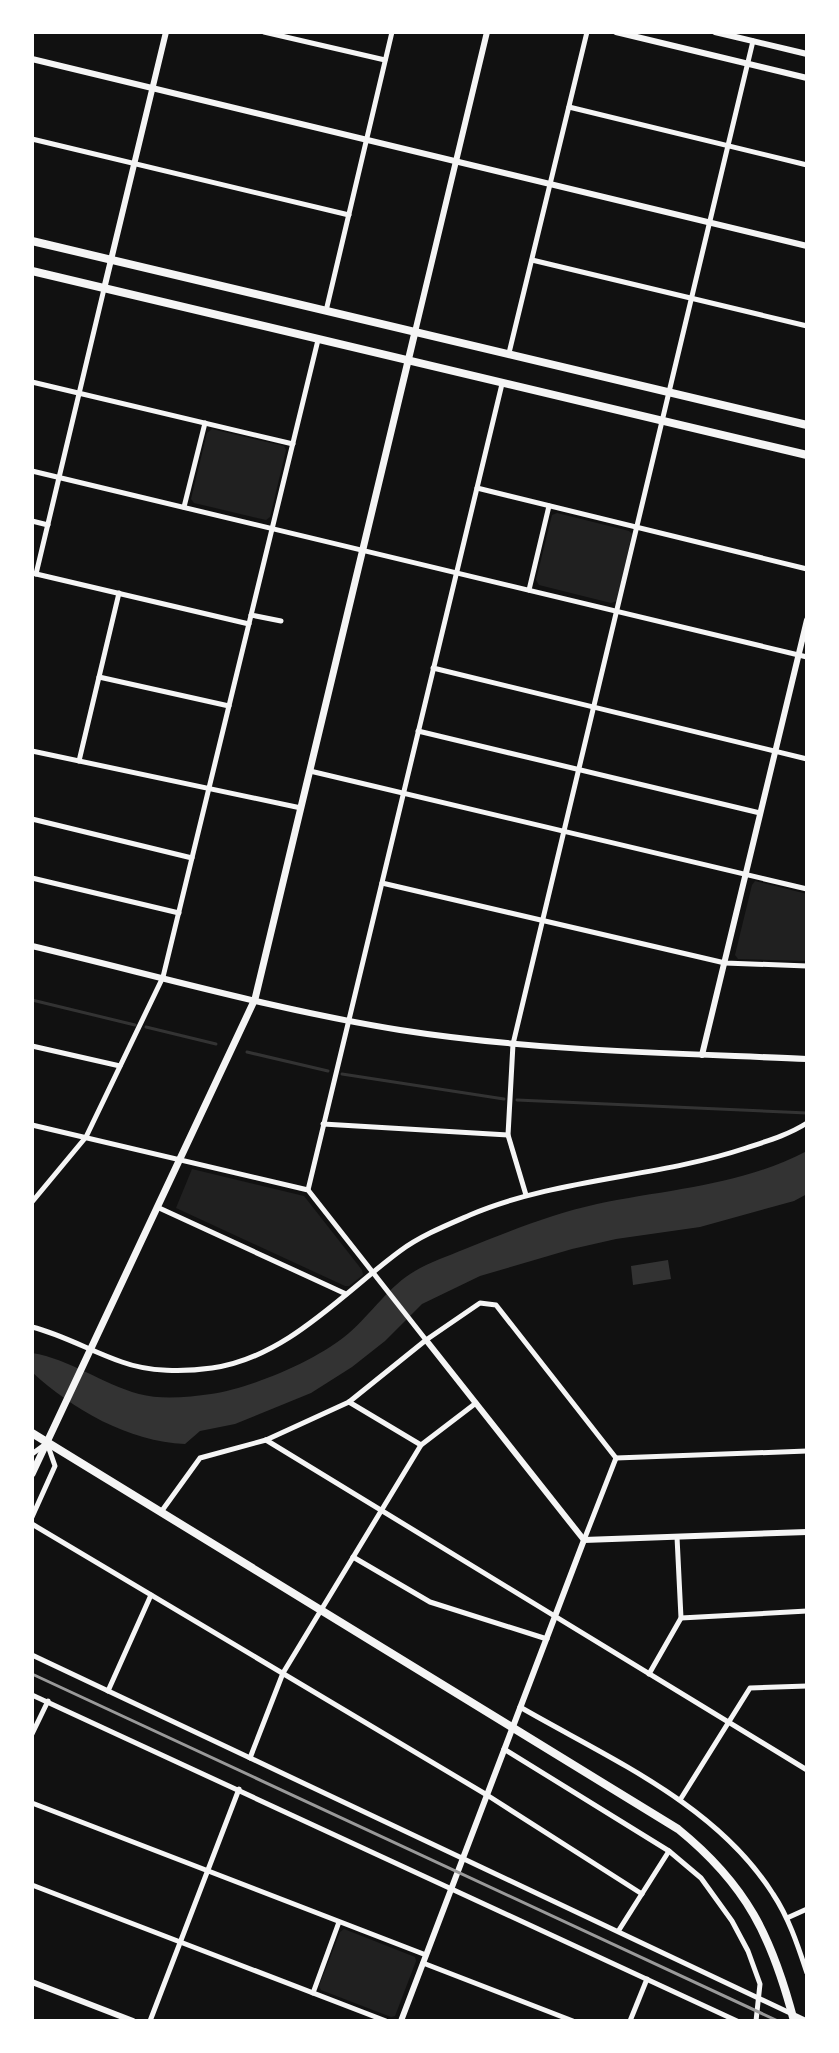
<svg xmlns="http://www.w3.org/2000/svg" width="839" height="2053" font-family="'DejaVu Sans',sans-serif">
<style>
.green{fill:#202020}
.water{fill:#333}
.lines{fill:none;stroke-linecap:round;stroke-linejoin:round}
.stream{stroke:#333;stroke-width:3}
.minor{stroke:#f5f5f5;stroke-width:5}
.tertiary{stroke:#f5f5f5;stroke-width:6}
.secondary{stroke:#f5f5f5;stroke-width:7}
.primary{stroke:#f5f5f5;stroke-width:8}
.trunk{stroke:#f5f5f5;stroke-width:8}
.rail{stroke:#9a9a9a;stroke-width:3}
</style>
<rect width="100%" height="100%" fill="#111"/>
<g class="green">
<polygon points="212,429 284,446 286,450 270,517 266,520 194,503 191,499 207,433"/>
<polygon points="557,513 629,531 632,534 617,601 611,603 539,585 536,580 552,515"/>
<polygon points="755,881 807,894 807,961 738,959 735,955 752,885"/>
<polygon points="192,1169 304,1196 362,1270 363,1275 349,1286 345,1286 176,1208"/>
<polygon points="344,1929 415,1957 416,1961 395,2016 391,2017 321,1990 319,1986 340,1932"/>
</g>
<g class="water">
<path d="M807,1151V1194L794,1201L700,1227L616,1239L572,1249L480,1276L422,1304L385,1341L352,1367L311,1393L235,1424L200,1431L185,1444C129,1442 72,1409 32,1372V1353C70,1359 102,1384 139,1394C161,1400 189,1397 211,1394C252,1388 318,1360 349,1333C370,1315 391,1284 415,1271C430,1262 448,1256 465,1249C507,1232 552,1214 597,1204C669,1189 740,1186 807,1151Z"/>
<polygon points="668,1260 671,1279 633,1285 631,1266"/>
</g>
<g class="lines">
<g class="stream">
<polyline points="32,1000 135,1025"/>
<polyline points="146,1027 216,1044"/>
<polyline points="247,1052 328,1071"/>
<polyline points="342,1074 504,1099"/>
<polyline points="517,1100 807,1113"/>
</g>
<g class="minor">
<polyline points="264,32 385,60"/>
<polyline points="569,107 807,165"/>
<polyline points="32,139 349,215"/>
<polyline points="532,260 807,326"/>
<polyline points="326,311 392,32"/>
<polyline points="509,353 587,32"/>
<polyline points="32,382 293,444"/>
<polyline points="32,471 807,657"/>
<polyline points="477,488 807,569"/>
<polyline points="184,507 205,423"/>
<polyline points="32,521 48,525"/>
<polyline points="32,573 249,624"/>
<polyline points="36,574 104,289"/>
<polyline points="529,590 549,506"/>
<polyline points="251,615 281,621"/>
<polyline points="433,668 807,759"/>
<polyline points="99,677 229,706"/>
<polyline points="418,731 760,813"/>
<polyline points="32,751 301,808"/>
<polyline points="79,761 119,593"/>
<polyline points="310,771 807,889"/>
<polyline points="32,819 192,858"/>
<polyline points="32,878 179,913"/>
<polyline points="382,883 725,963 807,966"/>
<polyline points="32,1046 120,1066"/>
<polyline points="323,1124 508,1135"/>
<polyline points="32,1125 308,1190 426,1340"/>
<polyline points="308,1190 502,384"/>
<polyline points="526,1195 508,1135 513,1044 753,41"/>
<polyline points="32,1202 86,1137 163,977 318,340"/>
<polyline points="157,1207 346,1294"/>
<path d="M32,1327C64,1335 92,1352 122,1362C149,1372 184,1372 212,1368C286,1358 343,1293 400,1251C420,1236 447,1225 470,1215C557,1178 656,1178 746,1148C767,1141 788,1135 807,1123"/>
<polyline points="349,1402 421,1445"/>
<polyline points="266,1440 807,1770"/>
<polyline points="32,1454 47,1443 55,1466 32,1517"/>
<polyline points="616,1458 807,1451"/>
<polyline points="161,1512 200,1458 266,1440 349,1402 426,1340 480,1303 496,1305 616,1458"/>
<polyline points="32,1524 487,1795 642,1894"/>
<polyline points="584,1540 616,1458"/>
<polyline points="353,1557 430,1602 547,1639"/>
<polyline points="681,1618 807,1611"/>
<polyline points="32,1655 807,2021"/>
<polyline points="649,1674 681,1618 677,1537"/>
<polyline points="108,1691 151,1595"/>
<polyline points="32,1695 737,2021"/>
<path d="M520,1707C610,1759 716,1804 773,1894C789,1918 798,1946 807,1973"/>
<polyline points="32,1734 48,1701"/>
<polyline points="504,1749 669,1851 701,1878 732,1921 748,1951 760,1984 756,2021"/>
<polyline points="250,1758 283,1673 421,1445 476,1403"/>
<polyline points="680,1800 750,1688 807,1686"/>
<polyline points="32,1803 426,1955"/>
<polyline points="32,1885 386,2021"/>
<polyline points="787,1918 807,1909"/>
<polyline points="619,1930 669,1851"/>
<polyline points="423,1963 573,2021"/>
<polyline points="313,1993 339,1922"/>
<polyline points="150,2021 239,1789"/>
<polyline points="630,2021 647,1979"/>
</g>
<g class="tertiary">
<polyline points="616,32 807,78"/>
<polyline points="715,32 807,54"/>
<polyline points="32,59 807,246"/>
<polyline points="104,289 166,32"/>
<polyline points="415,332 487,32"/>
<path d="M32,946C154,975 276,1010 400,1030C534,1051 672,1053 807,1059"/>
<polyline points="702,1055 807,620"/>
<polyline points="426,1340 584,1540"/>
<polyline points="584,1540 807,1532"/>
<polyline points="32,1982 133,2021"/>
<polyline points="401,2021 584,1540"/>
</g>
<polyline class="secondary" points="32,1474 255,999 415,332"/>
<g class="primary">
<polyline points="32,241 807,425"/>
<polyline points="32,271 807,455"/>
</g>
<path class="trunk" d="M32,1433L678,1829C747,1885 772,1937 794,2021"/>
<polyline class="rail" points="32,1674 778,2021"/>
</g>
<rect width="839" height="2053" fill="none" stroke="#ffffff" stroke-width="68"/>
</svg>
